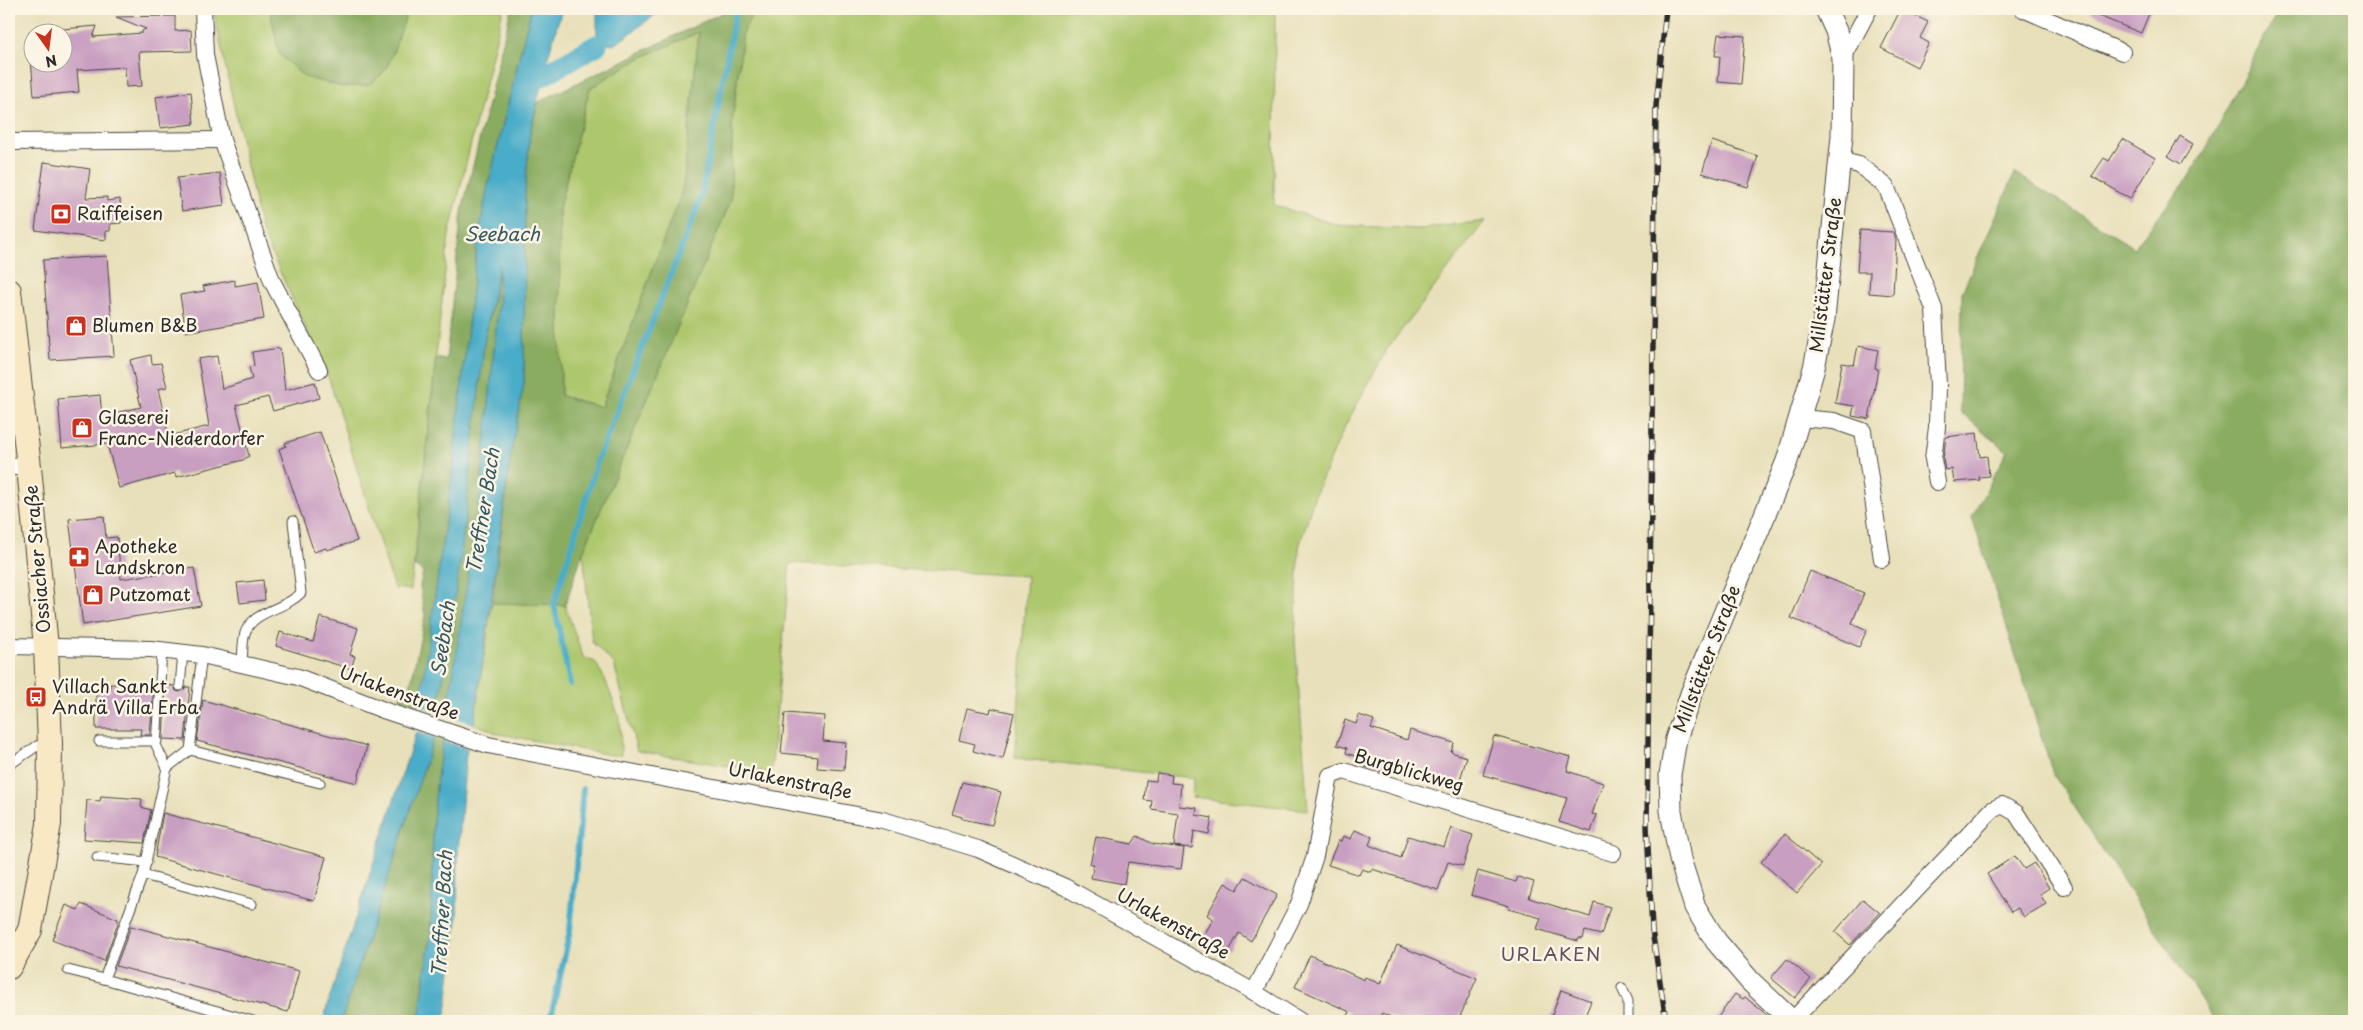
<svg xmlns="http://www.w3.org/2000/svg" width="2363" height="1030" font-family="'Playpen Sans',sans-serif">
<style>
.green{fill:#adc76d;stroke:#6c794c}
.forest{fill:#8aac60;stroke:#5a6c46;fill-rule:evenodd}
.water{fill:#48acc8;stroke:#3a6c7a}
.pier{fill:#e8e0ba}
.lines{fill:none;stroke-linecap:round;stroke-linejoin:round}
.stream{stroke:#48acc8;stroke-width:6}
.canal{stroke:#48acc8;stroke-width:21}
.building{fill:#c89ec1;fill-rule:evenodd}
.service-casing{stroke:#474640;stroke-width:11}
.minor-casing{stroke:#474640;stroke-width:18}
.tertiary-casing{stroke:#474640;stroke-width:23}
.secondary-casing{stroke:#474640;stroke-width:26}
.service{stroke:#fff;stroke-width:9}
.minor{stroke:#fff;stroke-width:16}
.tertiary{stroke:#fff;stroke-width:21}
.secondary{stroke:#f8e8c3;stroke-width:24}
.rail-casing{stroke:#2b2b2b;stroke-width:5.5}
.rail{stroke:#fcf5e5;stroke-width:4;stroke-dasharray:11;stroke-linecap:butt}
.labels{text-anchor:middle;stroke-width:5;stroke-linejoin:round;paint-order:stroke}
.poi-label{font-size:18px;fill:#2b2b2b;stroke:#fcf5e5;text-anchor:start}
.street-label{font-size:18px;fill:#2b2b2b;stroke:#fcf5e5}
.water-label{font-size:19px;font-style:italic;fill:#355862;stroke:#fcf5e5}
.neighbourhood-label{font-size:19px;letter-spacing:1px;fill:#625360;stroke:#fcf5e5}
</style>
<rect width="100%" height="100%" fill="#fcf5e5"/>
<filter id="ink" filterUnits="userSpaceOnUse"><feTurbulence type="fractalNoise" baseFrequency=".02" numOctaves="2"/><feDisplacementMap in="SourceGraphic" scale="10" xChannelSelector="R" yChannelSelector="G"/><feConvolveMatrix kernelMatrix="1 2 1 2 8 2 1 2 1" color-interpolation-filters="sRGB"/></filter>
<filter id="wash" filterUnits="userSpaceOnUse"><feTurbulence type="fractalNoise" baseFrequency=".0096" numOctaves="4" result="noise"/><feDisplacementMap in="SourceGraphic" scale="20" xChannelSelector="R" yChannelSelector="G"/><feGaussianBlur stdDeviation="1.12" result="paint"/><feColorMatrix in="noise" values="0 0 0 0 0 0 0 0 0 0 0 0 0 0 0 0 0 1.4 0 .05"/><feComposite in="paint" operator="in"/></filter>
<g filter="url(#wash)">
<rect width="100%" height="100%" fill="#e8e0ba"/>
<g class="green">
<polygon points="213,9 270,9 279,54 404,22 406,9 503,9 449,235 411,590 394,588 329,379 261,230"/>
<polygon points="755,9 1275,9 1274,205 1337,225 1419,229 1485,221 1387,349 1345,426 1315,495 1299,547 1295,642 1308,810 1192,797 1194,778 1015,758 1027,576 790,563 771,773 637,751 614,664 592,642 583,552 731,200 732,124 743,31"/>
<polygon points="699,32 683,188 601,407 561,396 559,208 590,88 638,59"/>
<polygon points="492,603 565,605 583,657 595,662 605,679 620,720 621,755 610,755 495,733 491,730 474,724"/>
</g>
<g class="forest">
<polygon points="270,9 406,9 404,22 390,61 382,74 369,85 343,87 304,77 279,54"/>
<polygon points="511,9 531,9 488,186 477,244 452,474 420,706 399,699 403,690 410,687 425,616 420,586 423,572 414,566 436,358 446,360 462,211"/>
<path d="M730,9H755L743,31L732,124L731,200L583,552L565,605L492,603L511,454L524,383L525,192L530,133L538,102ZM699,32L683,188L601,407L561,396L559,208L590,88L638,59Z"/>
<polygon points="2279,9 2354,9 2354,1021 2215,1021 2053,774 1972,517 2007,451 1960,412 1962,292 2015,173 2134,248 2186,181 2206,149"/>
<polygon points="500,264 498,308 480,498 448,715 438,712 447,637 461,556 484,344"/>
<polygon points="434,737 444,740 437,778 433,822 431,931 419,1021 341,1021"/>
</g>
<g class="water">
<polygon points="531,9 562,9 546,64 530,133 525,192 524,383 511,454 474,724 466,754 458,854 457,921 445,1021 419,1021 431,931 433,822 437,778 480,498 498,308 499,264 484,344 461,556 434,737 341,1021 324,1021 327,1006 416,732 452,474 477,244 488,186"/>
<polygon points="597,9 663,9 616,44 597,45"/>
</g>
<g class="pier">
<polygon points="418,705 440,713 436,738 414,731"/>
<polygon points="445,714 476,725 470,749 441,740"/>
</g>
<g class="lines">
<g class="stream">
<polyline points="570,684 554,604 598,459 701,198 736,9"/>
<polyline points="550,1021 570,931 583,789"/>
</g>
<polyline class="canal" points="529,83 597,45"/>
</g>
<g id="blocks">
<g class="building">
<polygon points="1901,9 1928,22 1920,38 1929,43 1917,67 1881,48"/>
<polygon points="2081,9 2151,9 2141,33"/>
<path d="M175,16V31L191,30L192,51L139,52L142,86L126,87L125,67L77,70L79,92L34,96L29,32L97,26L93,37L142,33V31L146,29L116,17ZM32,32H62V62H32Z"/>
<polygon points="1718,34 1745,36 1741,84 1718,82 1720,56 1715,56"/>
<polygon points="191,92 194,124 160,128 156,97"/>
<polygon points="2180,136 2193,144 2181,164 2168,156"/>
<polygon points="2123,139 2155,158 2130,199 2092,176 2104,158 2109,161"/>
<polygon points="1712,141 1758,156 1748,187 1702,173"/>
<polygon points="44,162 90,169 86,198 107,197 107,201 120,199 121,223 110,224 110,231 106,231 106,240 35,230"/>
<polygon points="220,173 224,205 182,211 177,178"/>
<polygon points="1860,230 1893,232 1896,240 1893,295 1869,293 1870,272 1857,272"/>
<polygon points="107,256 114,356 50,360 43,260"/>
<polygon points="235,280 235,286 258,282 264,319 186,332 180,295 205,291 203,286"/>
<polygon points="1858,346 1878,350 1875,368 1878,369 1869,419 1852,416 1854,406 1835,403 1842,363 1854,365"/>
<polygon points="280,348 285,390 315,382 319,398 273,411 268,397 236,405 249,456 243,460 176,477 175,473 119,488 107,444 62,448 58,399 100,395 102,416 141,407 130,360 151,355 152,364 161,363 167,387 158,389 169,436 209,426 198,359 217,356 222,389 252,379 249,367 254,366 252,352"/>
<polygon points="320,432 357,541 327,550 326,548 314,552 279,449 286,446 285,443"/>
<polygon points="1977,433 1980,457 1987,456 1989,476 1979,477 1980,480 1954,482 1952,469 1945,470 1943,459 1946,437"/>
<polygon points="104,516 106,538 117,537 121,579 194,568 201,606 83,625 69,519"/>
<polygon points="1810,571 1864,593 1852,623 1867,630 1859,647 1791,618"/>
<polygon points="263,580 265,600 240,603 237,583"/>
<polygon points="320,617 358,628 350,655 355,656 351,669 276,646 280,632 313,642"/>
<polygon points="110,684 154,685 150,735 140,735 141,729 96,729 96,691 110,691"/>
<polygon points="166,685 174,686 176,691 180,692 186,687 190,687 185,740 163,739"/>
<polygon points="203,700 367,746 357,783 197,741"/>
<polygon points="967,708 990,713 991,708 1014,713 1003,759 973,751 975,744 959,740"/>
<polygon points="785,713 825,716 823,741 846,743 844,770 817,768 818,757 781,753"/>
<polygon points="1359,715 1374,720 1371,728 1407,740 1410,730 1454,743 1451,752 1467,757 1458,786 1385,767 1383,772 1365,767 1368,760 1346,753 1347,748 1337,745 1345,720 1356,724"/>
<polygon points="1494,736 1571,757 1567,771 1603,783 1592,814 1597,815 1591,832 1559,822 1567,798 1483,775"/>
<polygon points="1157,773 1172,775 1171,783 1181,784 1179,806 1197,808 1196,815 1212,818 1209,834 1194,831 1192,848 1174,846 1178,813 1151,809 1152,801 1144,800 1146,780 1156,781"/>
<polygon points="962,782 1001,792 992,825 962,819 962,817 952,814"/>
<polygon points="101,796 142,799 141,807 151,810 144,843 84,839 87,800 100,801"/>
<polygon points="163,813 326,857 314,901 155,857"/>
<polygon points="1451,828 1473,835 1463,866 1448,862 1438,890 1372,869 1371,872 1362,869 1359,875 1328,865 1338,841 1341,841 1343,836 1351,839 1355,830 1372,837 1369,845 1401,858 1408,836 1444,847"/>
<polygon points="1785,834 1821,865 1797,893 1761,862"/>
<polygon points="1137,836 1153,844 1184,848 1181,869 1128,862 1124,884 1091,878 1094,864 1090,864 1096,837 1132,844"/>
<polygon points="2015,856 2024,869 2034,863 2049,888 2040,894 2046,904 2024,917 2018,908 2011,912 1987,874"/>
<polygon points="1478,871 1516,882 1518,877 1534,882 1529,898 1590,917 1594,902 1610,907 1601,935 1585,931 1583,939 1579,938 1578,941 1537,929 1541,918 1508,909 1509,906 1471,895"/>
<polygon points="1245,877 1277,895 1251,941 1239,933 1229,951 1203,937 1213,919 1207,915 1225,883 1237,890"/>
<polygon points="1863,899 1880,913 1850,945 1835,932"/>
<polygon points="81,904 118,919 118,923 104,961 52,940 66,905 78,910"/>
<polygon points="131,926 299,971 288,1012 116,966"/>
<polygon points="1397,945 1477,978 1458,1021 1400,1021 1382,1013 1378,1021 1345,1021 1350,1012 1295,987 1310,955 1364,980 1365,977 1380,984"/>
<polygon points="1787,959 1811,979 1795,998 1771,978"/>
<polygon points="1561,990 1591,1001 1583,1021 1550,1021"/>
<polygon points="1735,994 1743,999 1745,997 1774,1021 1715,1021"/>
</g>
</g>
</g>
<g filter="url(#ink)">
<use href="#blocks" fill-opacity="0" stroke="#474640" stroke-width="1"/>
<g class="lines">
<g class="service-casing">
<g id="service">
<polyline points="162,650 156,745 167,768 143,875 104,979 253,1021"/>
<path d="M242,664C243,655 242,642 245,633C253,610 285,610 301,593L293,521"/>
<polyline points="180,686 183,653"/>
<polyline points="99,741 157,741"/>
<polyline points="190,750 320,783"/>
<polyline points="9,765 37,746 49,744"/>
<polyline points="167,768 190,750 202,655"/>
<polyline points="97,857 147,862"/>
<polyline points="143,875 252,904"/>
<polyline points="68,970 104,979"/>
<polyline points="1622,988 1628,1001 1628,1021"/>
</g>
</g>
<g class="minor-casing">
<g id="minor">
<polyline points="203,9 205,55 222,140 272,281 319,370"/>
<polyline points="2023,9 2122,52"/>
<polyline points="1843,58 1869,9"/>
<polyline points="9,142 222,140"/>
<polyline points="1839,160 1859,165 1886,186 1934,309 1938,385 1937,427 1933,459 1937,482"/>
<polyline points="1800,418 1834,421 1863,431 1882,559"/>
<polyline points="9,467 29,467"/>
<polyline points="9,646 151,649 202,655 298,677 386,711 488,745 883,820 978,849 1065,887 1254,992 1300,1021"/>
<polyline points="1254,992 1299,904 1315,856 1330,776 1344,771 1613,853"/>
<polyline points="1792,1021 1992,810 2002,805 2016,813 2064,887"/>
</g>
</g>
<g class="tertiary-casing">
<polyline id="tertiary" points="1792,1021 1750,981 1716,941 1695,907 1680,859 1671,811 1670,775 1676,739 1691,694 1787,461 1814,368 1824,319 1842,136 1843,58 1836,31 1826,9"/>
</g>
<g class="secondary-casing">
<polyline id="secondary" points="9,291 29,467 46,647 50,744 49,824 30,930 9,967"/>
</g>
<use href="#service" class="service"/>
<use href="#minor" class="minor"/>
<use href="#tertiary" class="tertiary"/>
<use href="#secondary" class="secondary"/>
<g class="rail-casing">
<polyline id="rail" points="1666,1021 1652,930 1647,826 1656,106 1666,9"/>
</g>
<use href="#rail" class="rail"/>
</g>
</g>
<defs>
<g id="bank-square" transform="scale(1.125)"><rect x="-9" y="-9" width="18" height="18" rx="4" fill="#c8321e" stroke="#fcf5e5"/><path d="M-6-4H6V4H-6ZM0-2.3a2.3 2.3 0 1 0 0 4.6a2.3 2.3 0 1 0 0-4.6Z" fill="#fff"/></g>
<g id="shop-square" transform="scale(1.125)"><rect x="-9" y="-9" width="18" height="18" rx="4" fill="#c8321e" stroke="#fcf5e5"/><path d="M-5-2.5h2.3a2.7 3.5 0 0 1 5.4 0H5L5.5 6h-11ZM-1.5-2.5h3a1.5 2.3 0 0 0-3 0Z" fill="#fff"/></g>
<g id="pharmacy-square" transform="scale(1.125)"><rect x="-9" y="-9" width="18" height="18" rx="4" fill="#c8321e" stroke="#fcf5e5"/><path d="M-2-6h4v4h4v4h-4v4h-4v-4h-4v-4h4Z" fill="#fff"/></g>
<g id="bus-square" transform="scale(1.125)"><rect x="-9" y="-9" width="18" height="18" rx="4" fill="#c8321e" stroke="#fcf5e5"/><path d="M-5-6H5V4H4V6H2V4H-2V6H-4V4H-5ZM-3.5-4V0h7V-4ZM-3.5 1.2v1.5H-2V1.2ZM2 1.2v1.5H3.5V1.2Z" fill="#fff"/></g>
</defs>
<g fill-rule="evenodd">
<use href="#bank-square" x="61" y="214"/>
<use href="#shop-square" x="76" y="326"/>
<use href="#shop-square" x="82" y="428"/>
<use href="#pharmacy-square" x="79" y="557"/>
<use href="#shop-square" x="93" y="595"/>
<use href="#bus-square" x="36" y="697"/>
</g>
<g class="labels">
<g class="poi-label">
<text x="77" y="220">Raiffeisen</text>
<text x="92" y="332">Blumen B&amp;B</text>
<text x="98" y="424">Glaserei<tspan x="98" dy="21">Franc-Niederdorfer</tspan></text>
<text x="95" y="553">Apotheke<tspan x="95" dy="21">Landskron</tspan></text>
<text x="109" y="601">Putzomat</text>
<text x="52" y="693">Villach Sankt<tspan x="52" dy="21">Andrä Villa Erba</tspan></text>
</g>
<g class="street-label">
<text transform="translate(1826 275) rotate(-83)" y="6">Millstätter Straße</text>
<text transform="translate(38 559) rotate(-95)" y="6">Ossiacher Straße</text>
<text transform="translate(1707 659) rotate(-69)" y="6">Millstätter Straße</text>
<text transform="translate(399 693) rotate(20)" y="6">Urlakenstraße</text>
<text transform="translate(1409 771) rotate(16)" y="6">Burgblickweg</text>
<text transform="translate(790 781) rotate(11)" y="6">Urlakenstraße</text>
<text transform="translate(1173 924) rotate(29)" y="6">Urlakenstraße</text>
</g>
<g class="water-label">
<text x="502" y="241">Seebach</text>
<text transform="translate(483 511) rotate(-81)" y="7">Treffner Bach</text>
<text transform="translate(443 639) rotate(-82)" y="7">Seebach</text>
<text transform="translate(442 914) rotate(-87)" y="7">Treffner Bach</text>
</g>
<g class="neighbourhood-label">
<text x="1551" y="961">URLAKEN</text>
</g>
</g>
<rect width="2363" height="1030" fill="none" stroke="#fcf5e5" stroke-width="30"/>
<g transform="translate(48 48) rotate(166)"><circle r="24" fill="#fcf5e5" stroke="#a8a49b"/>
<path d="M0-4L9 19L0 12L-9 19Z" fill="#c8321e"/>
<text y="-8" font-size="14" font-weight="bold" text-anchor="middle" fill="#2b2b2b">N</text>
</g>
</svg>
